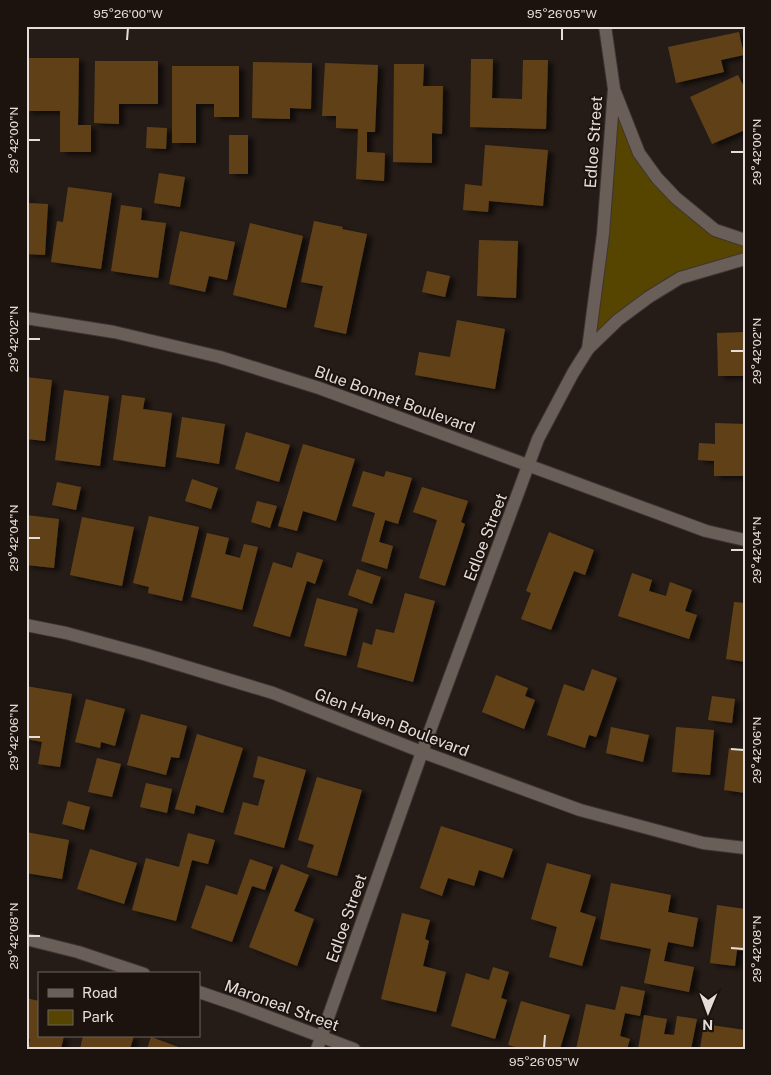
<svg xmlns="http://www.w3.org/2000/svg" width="771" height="1075" font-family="'Public Sans',sans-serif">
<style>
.green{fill:#554500}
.building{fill:#604119;filter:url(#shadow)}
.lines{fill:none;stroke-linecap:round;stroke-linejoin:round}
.minor-casing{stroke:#3e3533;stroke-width:14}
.minor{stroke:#6a5e58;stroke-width:12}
.ticks{fill:none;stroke:#e5ddda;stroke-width:2}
.labels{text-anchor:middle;stroke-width:4;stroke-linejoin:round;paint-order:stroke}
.street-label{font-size:16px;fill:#e5ddda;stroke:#1c130e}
.neatline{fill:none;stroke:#e5ddda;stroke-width:2}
.ticks-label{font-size:12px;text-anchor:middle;fill:#e5ddda}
</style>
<defs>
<filter id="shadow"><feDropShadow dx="5.5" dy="3" stdDeviation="2.5" flood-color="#0009"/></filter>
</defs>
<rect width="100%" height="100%" fill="#261c17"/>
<polygon class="green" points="614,89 639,153 715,230 745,240 745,259 679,278 588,349"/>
<g class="building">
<polygon points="739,32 744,55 721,60 724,72 676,83 668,47"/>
<polygon points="26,58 79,58 78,125 91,125 91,152 60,152 60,111 26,111"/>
<polygon points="471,59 493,59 492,98 522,99 523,60 548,60 546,129 470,127"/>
<polygon points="95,61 158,61 158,104 119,104 119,124 94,123"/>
<polygon points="253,62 312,63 311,109 290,108 290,119 252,118"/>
<polygon points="325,63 378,65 375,132 367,132 367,152 385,153 384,181 356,179 358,129 336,128 336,116 322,116"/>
<polygon points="394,64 424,64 423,86 443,86 442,134 432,133 432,163 393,162"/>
<polygon points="172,66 239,66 239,117 214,117 214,104 196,104 196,143 172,143"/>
<polygon points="738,75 745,89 745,130 712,144 690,97"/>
<polygon points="147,127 167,128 166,149 146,148"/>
<rect x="229" y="135" width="19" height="39"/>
<polygon points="485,145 548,150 543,206 489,201 488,212 463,210 465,184 482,186"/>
<polygon points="159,173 185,177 180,207 154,203"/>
<polygon points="68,187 112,193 101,269 51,262 57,221 63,222"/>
<polygon points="26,194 28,194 28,203 48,204 45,255 26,254"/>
<polygon points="121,205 142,208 141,220 166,223 158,278 111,271"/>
<polygon points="314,221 343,227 342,229 367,234 346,334 314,327 323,286 301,282"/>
<polygon points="250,223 303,236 286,308 233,295"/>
<polygon points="180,231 235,242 227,280 209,276 205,292 169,284"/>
<polygon points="479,240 518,241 516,298 477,296"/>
<polygon points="427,271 450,276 445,297 422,292"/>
<polygon points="457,320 505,329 495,389 415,375 419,352 450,357"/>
<polygon points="745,332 745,376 718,376 717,333"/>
<polygon points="26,377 52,380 45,441 26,439"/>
<polygon points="64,390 109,396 100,466 55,460"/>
<polygon points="122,395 145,398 143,409 172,413 165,467 113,460"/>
<polygon points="182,417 225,424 219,464 176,457"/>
<polygon points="715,423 745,424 745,476 714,476 714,461 698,460 699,443 715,444"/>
<polygon points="246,432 290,445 279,482 235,469"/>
<polygon points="303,444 355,459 336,521 303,511 297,531 278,526"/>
<polygon points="363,471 384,477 386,471 412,478 398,524 385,520 379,542 393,546 387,569 361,561 375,513 352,506"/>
<polygon points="192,479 218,488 211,509 185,501"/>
<polygon points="57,482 81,487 76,510 52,505"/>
<polygon points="422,487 468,501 461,522 465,524 445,586 419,578 437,520 413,512"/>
<polygon points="257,501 277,506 270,528 251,522"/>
<polygon points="26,515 59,519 54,568 26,565"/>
<polygon points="149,516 199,527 182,601 148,593 149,587 133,583"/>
<polygon points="82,517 134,527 122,586 70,575"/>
<polygon points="549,532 594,550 585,575 574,571 551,630 521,619 531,593 526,591"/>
<polygon points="207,533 229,538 225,554 240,558 244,544 258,547 242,610 191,597"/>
<polygon points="297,552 323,560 315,584 307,581 290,637 253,626 273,562 292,568"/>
<polygon points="357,569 381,577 372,604 348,595"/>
<polygon points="632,573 652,580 649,591 666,596 670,582 692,590 685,611 697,615 689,639 618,616"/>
<polygon points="405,593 435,601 413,682 357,667 363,642 372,645 376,629 394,633"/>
<polygon points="317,598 358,609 346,656 304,646"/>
<polygon points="734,602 745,603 745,662 726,659"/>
<polygon points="592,669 617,678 596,737 589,735 585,748 547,735 564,684 584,691"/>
<polygon points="496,675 528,688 525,696 535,700 524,729 482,712"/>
<polygon points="26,686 72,694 60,767 38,764 42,742 26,739"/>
<polygon points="712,696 735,699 732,723 708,720"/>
<polygon points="86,699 125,709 115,746 101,742 100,748 75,742"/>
<polygon points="141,714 187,726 179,758 171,757 166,775 127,765"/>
<polygon points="611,727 649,735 643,762 606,753"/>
<polygon points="676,727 714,730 710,775 672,772"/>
<polygon points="197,734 243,748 223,813 196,805 194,814 175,809"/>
<polygon points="729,748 745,750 745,793 724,790"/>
<polygon points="258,756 306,770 284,848 234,834 243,802 258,806 265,780 253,777"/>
<polygon points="97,758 121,764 112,797 88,792"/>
<polygon points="317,777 362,790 337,876 307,867 314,845 298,840"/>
<polygon points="146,783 172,789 167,813 140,807"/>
<polygon points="68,801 90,807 84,830 62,824"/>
<polygon points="441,826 513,849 503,878 479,870 474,886 448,878 442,896 420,888"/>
<polygon points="26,832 69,840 62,879 26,873"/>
<polygon points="188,833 215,840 208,864 192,860 176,921 132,910 146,858 179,867"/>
<polygon points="90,849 137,863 124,904 77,889"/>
<polygon points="250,859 273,867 265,890 252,886 232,942 191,928 206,885 237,895"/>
<polygon points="547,863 591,875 580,912 596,917 582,966 549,957 557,927 531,919"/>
<polygon points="281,864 309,875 294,911 314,919 297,966 249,947"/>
<polygon points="611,883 671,895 668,912 698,918 693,947 668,942 664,961 694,967 689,992 644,983 651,949 600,939"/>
<polygon points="717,905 745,909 745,951 737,950 735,966 710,963"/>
<polygon points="402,913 430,920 425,939 429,941 423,966 446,972 436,1012 381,999"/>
<polygon points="493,967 509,972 501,998 507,1000 495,1039 451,1026 466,973 489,980"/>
<polygon points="621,986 645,991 640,1016 625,1013 620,1036 630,1039 627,1049 576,1049 586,1004 615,1010"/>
<polygon points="26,998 39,1001 39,1036 64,1036 61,1049 28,1049 30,1039 26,1038"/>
<polygon points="521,1001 570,1015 560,1049 523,1049 508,1045"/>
<polygon points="644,1015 667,1019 664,1034 674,1035 677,1016 697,1019 691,1049 638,1049"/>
<polygon points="704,1024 745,1030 745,1049 700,1049"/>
<polygon points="83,1036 134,1036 130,1049 80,1049"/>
<polygon points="151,1037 184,1049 147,1049"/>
</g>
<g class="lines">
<g class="minor-casing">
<g id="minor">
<polyline points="615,92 639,153 657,178 676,198 715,230 745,240"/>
<polyline points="26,318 114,332 220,357 319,388 706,531 745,540"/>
<polyline points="588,349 618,320 649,297 680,278 745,259"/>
<polyline points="26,625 66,633 147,655 273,693 422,752 580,810 703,843 745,848"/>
<polyline points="26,939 78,952 144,974"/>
<polyline points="199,992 237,1005 354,1049"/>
<polyline points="317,1049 422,752 538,439 573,373 588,349 603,234 614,89 605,26"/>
</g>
</g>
<use href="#minor" class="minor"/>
</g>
<path class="ticks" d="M127,40L128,28M562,40V28M28,140H40M731,152H744M28,339H40M731,351H744M28,538H40M731,550H744M28,737H40M731,749L744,750M28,936H40M731,948L744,949M544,1048L545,1035"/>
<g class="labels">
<g class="street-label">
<text transform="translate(593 142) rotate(-86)" y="6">Edloe Street</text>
<text transform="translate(395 399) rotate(20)" y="6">Blue Bonnet Boulevard</text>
<text transform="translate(485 537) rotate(-69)" y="6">Edloe Street</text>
<text transform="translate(392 722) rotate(21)" y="6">Glen Haven Boulevard</text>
<text transform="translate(346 918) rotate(-71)" y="6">Edloe Street</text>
<text transform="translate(282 1005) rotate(20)" y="6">Maroneal Street</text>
</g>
</g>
<rect width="771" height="1075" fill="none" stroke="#1c130e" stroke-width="55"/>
<rect x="38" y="972" width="162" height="65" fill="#1c130e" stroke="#6c6460"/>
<rect x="48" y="989" width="25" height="8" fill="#6a5e58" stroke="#6c6460"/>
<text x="82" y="998" font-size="15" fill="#e5ddda">Road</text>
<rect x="48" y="1010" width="25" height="15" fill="#554500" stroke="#6c6460"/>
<text x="82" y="1022" font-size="15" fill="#e5ddda">Park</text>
<g transform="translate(708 1012) rotate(181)" stroke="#1c130e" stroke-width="4" paint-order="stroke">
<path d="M0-4L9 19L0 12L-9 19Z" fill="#e5ddda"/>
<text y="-8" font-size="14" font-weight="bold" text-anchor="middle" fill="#e5ddda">N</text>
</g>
<rect x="28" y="28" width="716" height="1020" class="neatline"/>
<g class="ticks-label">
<text x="128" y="18">95°26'00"W</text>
<text x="562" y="18">95°26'05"W</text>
<text transform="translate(14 140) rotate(-90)" y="4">29°42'00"N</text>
<text transform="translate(757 152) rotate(-90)" y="4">29°42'00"N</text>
<text transform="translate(14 339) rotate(-90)" y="4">29°42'02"N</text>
<text transform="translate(757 351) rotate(-90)" y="4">29°42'02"N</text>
<text transform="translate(14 538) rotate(-90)" y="4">29°42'04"N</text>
<text transform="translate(757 550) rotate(-90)" y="4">29°42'04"N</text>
<text transform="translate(14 737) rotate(-90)" y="4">29°42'06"N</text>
<text transform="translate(757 750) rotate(-90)" y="4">29°42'06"N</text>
<text transform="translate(14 936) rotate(-90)" y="4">29°42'08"N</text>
<text transform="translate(757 949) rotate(-90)" y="4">29°42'08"N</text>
<text x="544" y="1066">95°26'05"W</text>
</g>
</svg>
